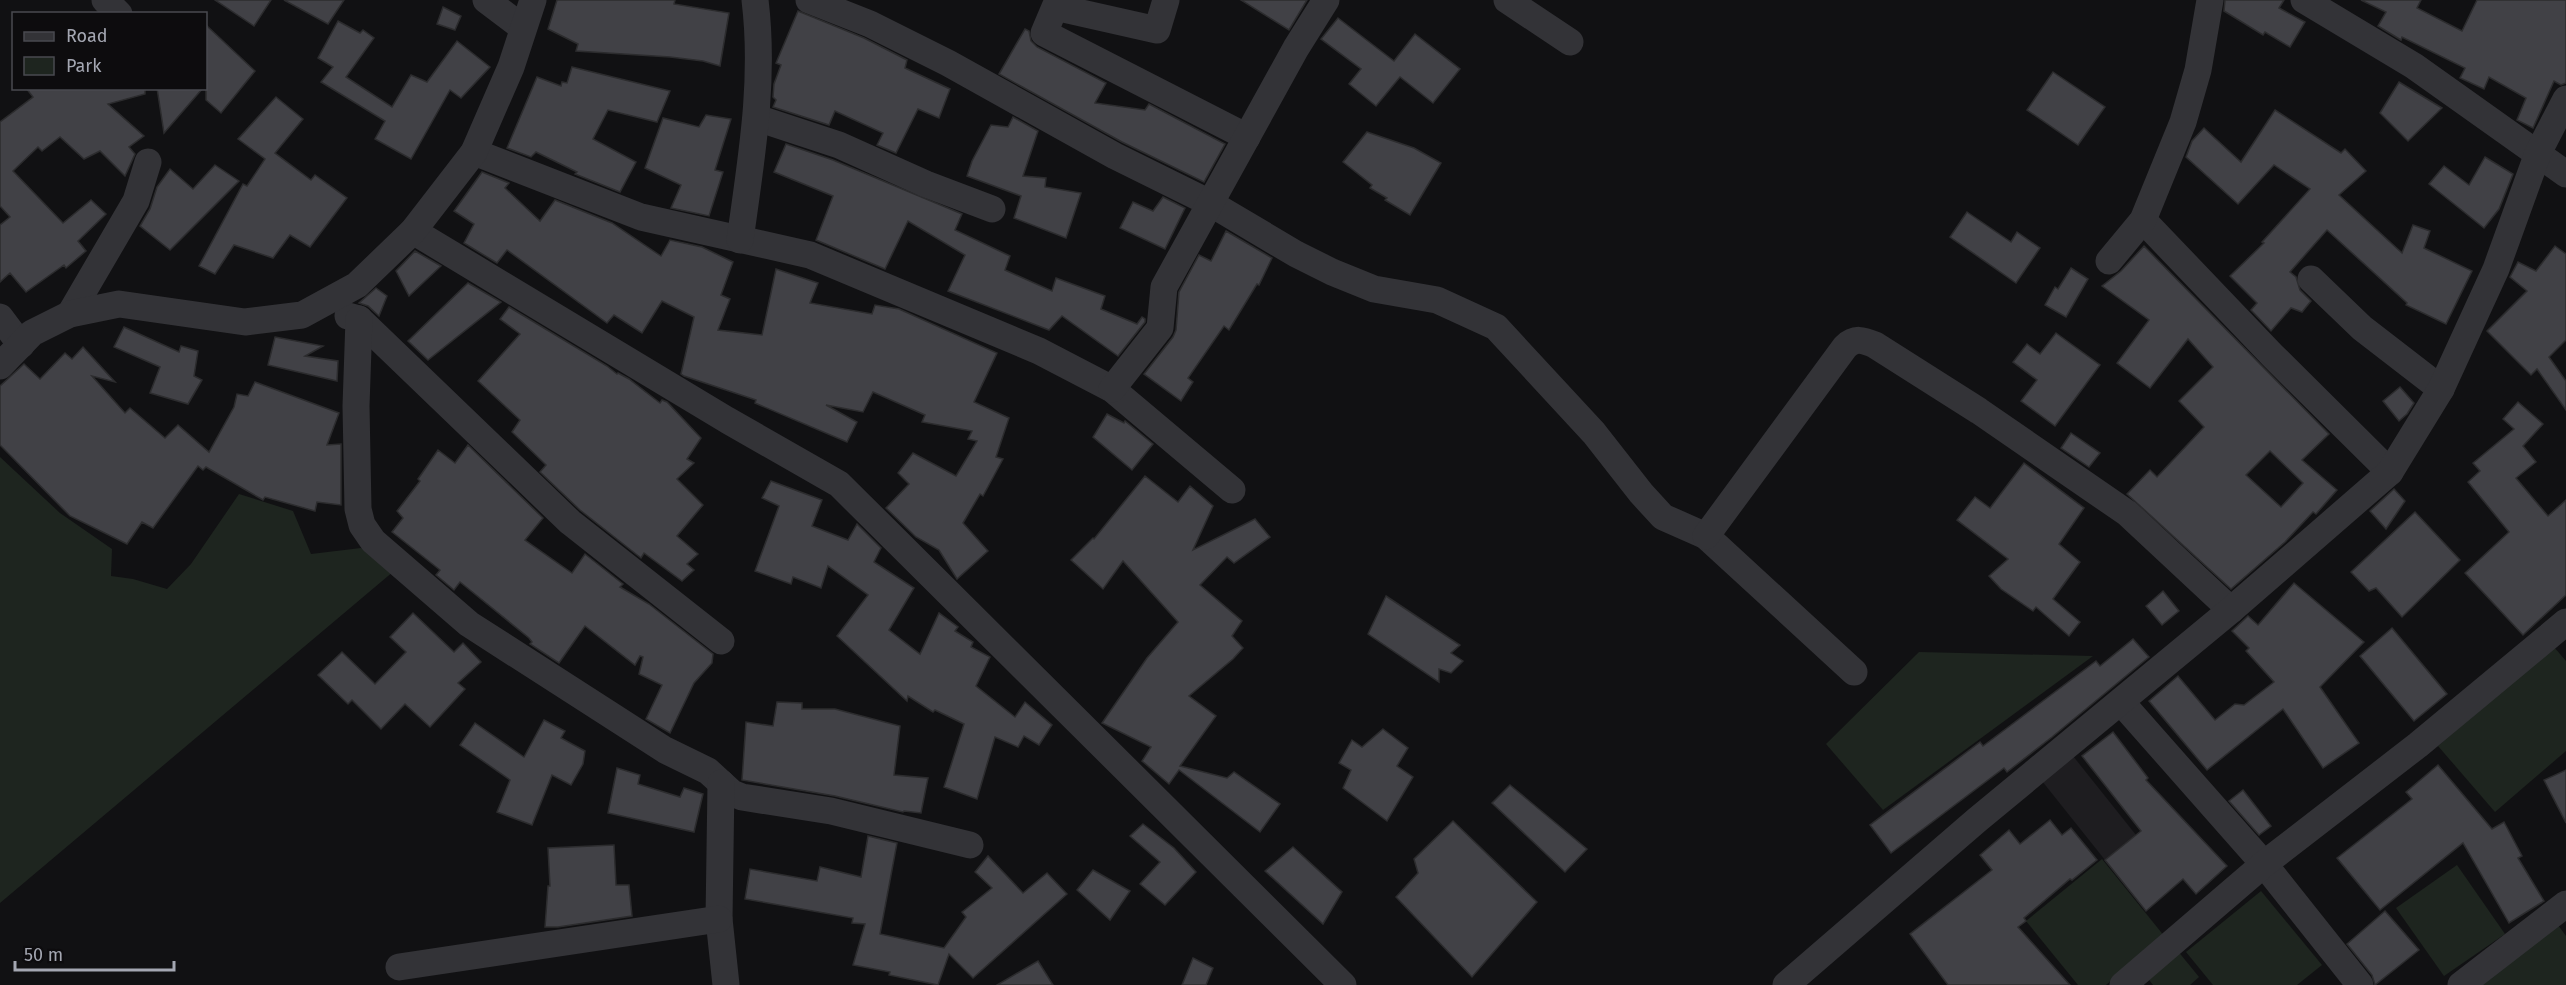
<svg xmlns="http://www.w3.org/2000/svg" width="2566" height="985" font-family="'Fira Sans',sans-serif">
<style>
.built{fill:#1e1d20}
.green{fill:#1e251f}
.building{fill:#414146;stroke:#2c2c2e;stroke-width:1.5;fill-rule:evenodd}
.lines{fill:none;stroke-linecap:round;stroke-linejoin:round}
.minor{stroke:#333337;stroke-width:27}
</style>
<rect width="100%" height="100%" fill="#111113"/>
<polygon class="built" points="2073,756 2136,835 2105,860 2042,781"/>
<g class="green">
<polygon points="0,457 60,513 112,549 111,576 133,579 167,589 191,564 239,494 293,511 311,554 361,548 394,571 0,903"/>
<polygon points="2554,647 2566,661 2566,751 2495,812 2438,746"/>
<polygon points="1919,652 2093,656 1883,810 1826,744"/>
<polygon points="2102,859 2165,937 2106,985 2078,985 2026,921"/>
<polygon points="2457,865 2505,934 2444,976 2396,908"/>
<polygon points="2261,891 2322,965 2297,985 2213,985 2186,952"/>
<polygon points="2558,925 2566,936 2566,985 2474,985"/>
<polygon points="2177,950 2199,977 2190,985 2153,985 2146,976"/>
</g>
<g class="building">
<polygon points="215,0 271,0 254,26"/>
<polygon points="284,0 344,0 328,24"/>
<polygon points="557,0 675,0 674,4 729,13 720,66 703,61 670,57 576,51 578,44 548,29"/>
<polygon points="1241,0 1307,0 1289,30"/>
<polygon points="2225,0 2284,0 2279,8 2305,22 2290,47 2265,32 2263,35 2224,11"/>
<polygon points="2361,0 2421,0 2417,8 2462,31 2477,0 2566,0 2566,83 2561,85 2554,81 2533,128 2517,120 2526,98 2489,77 2484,89 2460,78 2465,68 2402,37 2401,40 2378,26 2386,12"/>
<polygon points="443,7 461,16 455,30 437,24"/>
<polygon points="798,11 864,38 907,60 905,68 950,89 939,118 918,109 896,153 877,145 883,133 835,111 829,125 773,107 776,100 773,97 774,84 781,65 776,63"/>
<polygon points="1338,18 1394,61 1415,34 1460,69 1433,103 1400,77 1376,106 1349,84 1361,69 1321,39"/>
<polygon points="338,21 360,33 363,30 374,38 346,77 392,107 411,75 427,82 457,41 490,67 461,98 450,90 411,159 375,139 385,121 321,82 333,67 318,58"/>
<polygon points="206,25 255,71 221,113 206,100"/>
<polygon points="1025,29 1029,31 1031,41 1037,47 1106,83 1095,103 1145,110 1149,104 1225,144 1204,182 1122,142 999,74"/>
<polygon points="572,67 670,91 657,122 608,110 593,139 636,162 620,192 575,174 577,172 536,152 531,157 507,148 537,77 561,86 562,82 567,83"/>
<polygon points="2053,72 2105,107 2078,145 2027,110"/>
<polygon points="2399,82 2442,108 2408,141 2380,113"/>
<polygon points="26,88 145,88 145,94 108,104 144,136 129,147 135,154 125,176 100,151 84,159 60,137 42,151 38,147 13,171 63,223 91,200 106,214 78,241 86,251 66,268 64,265 26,292 10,273 0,282 0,225 10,217 0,206 0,122 33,97"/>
<polygon points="157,88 203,88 164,133"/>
<polygon points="276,97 303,119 275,153 311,180 315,175 347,198 310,247 290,235 273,258 234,245 215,274 199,266 243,184 247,186 265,159 238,139"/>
<polygon points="2275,110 2341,153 2345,149 2366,171 2339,195 2402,253 2413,225 2430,231 2424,248 2472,271 2446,324 2406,305 2407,303 2327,230 2290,272 2296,277 2300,290 2311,301 2302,312 2291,308 2271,331 2251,310 2257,303 2230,276 2264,243 2262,242 2310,189 2274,165 2238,204 2186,157 2192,141 2204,128 2241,162"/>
<polygon points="706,115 731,119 715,170 723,172 709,216 671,208 681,185 645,168 663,118 699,127"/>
<polygon points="1013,117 1038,131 1023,176 1046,178 1045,187 1081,193 1066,238 1014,218 1021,196 967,176 972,161 991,125 1008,127"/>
<polygon points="1367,132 1414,148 1441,163 1410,215 1385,200 1387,198 1370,188 1372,185 1343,162"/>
<polygon points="786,144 833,160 962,214 955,230 1010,256 1005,270 1052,291 1056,278 1105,296 1101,309 1137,324 1142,317 1145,319 1145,322 1118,356 1062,316 1049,330 948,291 965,255 908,221 885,269 816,240 833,196 774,172"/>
<polygon points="2485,157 2513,174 2499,209 2484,228 2429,184 2444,166 2469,185"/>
<polygon points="215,165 239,181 170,250 140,226 150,209 157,187 170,169 193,189"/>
<polygon points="482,172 509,183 505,188 540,221 555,200 612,223 661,256 670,240 702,247 733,262 721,295 730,299 718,330 762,335 776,269 818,283 810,303 872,314 875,305 899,309 997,353 974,402 1009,418 996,457 1003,459 983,496 980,494 963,523 988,551 957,579 939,550 916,537 886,508 909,484 898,473 913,453 956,476 977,441 968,439 972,431 922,422 925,415 873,392 863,412 826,405 857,422 847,442 755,403 756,400 684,376 681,374 694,317 662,301 642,333 614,315 607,323 507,250 497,263 464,243 474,224 454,211"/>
<polygon points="1163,197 1185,208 1165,249 1120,228 1133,202 1153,211"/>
<polygon points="1967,212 2011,242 2017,232 2040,248 2016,283 1950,237"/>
<polygon points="1226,231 1272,258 1259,285 1257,284 1229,330 1224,326 1188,378 1193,382 1181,401 1144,374 1173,337 1176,330 1179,292 1199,255 1211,261"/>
<path d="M2144,246L2329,434L2302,460L2337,490L2316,514L2313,512L2285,542L2231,589L2127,494L2150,470L2157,477L2204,427L2179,401L2213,367L2188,339L2150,388L2117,363L2149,320L2102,286L2121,271ZM2270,451L2303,483L2281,507L2246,475Z"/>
<polygon points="2555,246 2566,254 2566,340 2549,357 2566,381 2566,410 2537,369 2531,375 2487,331 2527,291 2510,277 2518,262 2536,271"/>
<polygon points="415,251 441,266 409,296 396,271"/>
<polygon points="2071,268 2088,279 2066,317 2045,305 2055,287 2058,289"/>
<polygon points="468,283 501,302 428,360 408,341"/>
<polygon points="376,288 387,296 379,316 368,306 359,303"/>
<polygon points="509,307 607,366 617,374 618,373 629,379 660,403 662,400 667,402 701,438 687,459 694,463 677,479 703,505 677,536 698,554 687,564 694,570 682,581 644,553 641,558 580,510 540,472 546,465 512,432 520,420 478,381 520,334 500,319"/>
<polygon points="124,327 179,352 181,346 198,351 194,376 202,380 188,404 150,393 160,367 114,347"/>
<polygon points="2056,333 2100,365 2055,426 2021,401 2037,380 2013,362 2027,344 2040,354"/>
<polygon points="275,337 323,346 305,356 338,361 337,381 268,365"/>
<polygon points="83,347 115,382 92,376 125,413 130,408 165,438 178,425 209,452 234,407 237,394 248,396 255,382 339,413 327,445 341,444 341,505 317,502 315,511 265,497 263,500 206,467 203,470 198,466 153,528 142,522 127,544 70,516 0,445 0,386 24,364 40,379 65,353 72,359"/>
<polygon points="2400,387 2414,403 2407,414 2399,421 2383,401"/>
<polygon points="2518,402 2543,424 2523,446 2536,462 2516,478 2548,516 2566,500 2566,595 2523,635 2465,573 2509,532 2468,482 2480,471 2473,463 2514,429 2503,419"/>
<polygon points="1107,414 1124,423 1125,421 1153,444 1132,470 1093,437"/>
<polygon points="2071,433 2100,453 2089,467 2061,448"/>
<polygon points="468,445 543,518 525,540 572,573 585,554 623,584 620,587 649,604 713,654 712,663 694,683 670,733 646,719 662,685 639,674 643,657 640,656 635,665 585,626 559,663 530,644 532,642 529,638 460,582 454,590 436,575 440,570 392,532 403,518 397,511 420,481 418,479 438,450 455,463"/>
<polygon points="2024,463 2084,508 2059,544 2080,562 2053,599 2080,622 2069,636 2036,607 2033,611 2001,589 1989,576 2008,559 1957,520 1975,497 1990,508"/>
<polygon points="1145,476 1178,502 1190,486 1213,506 1193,550 1255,519 1270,537 1234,563 1227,557 1200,585 1242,621 1232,636 1243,648 1233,659 1189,696 1216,716 1180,766 1227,778 1234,772 1280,804 1260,832 1179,770 1169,784 1142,761 1151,747 1102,723 1147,658 1178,622 1123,561 1103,589 1071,560 1093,538 1094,539"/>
<polygon points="771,481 822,500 812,526 848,540 857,524 881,548 874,562 914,588 889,630 920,654 939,613 958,627 955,631 973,642 971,647 990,657 976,686 1015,717 1025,702 1052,725 1039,745 1024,736 1018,747 995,737 977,799 944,787 964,724 935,710 933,712 908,696 907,701 837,636 868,595 828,566 821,588 793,577 791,584 755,571 779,506 762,498"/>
<polygon points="2394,489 2405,501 2386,529 2370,511"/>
<polygon points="2415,512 2460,560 2402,617 2376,588 2369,591 2351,572"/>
<polygon points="2294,583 2364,642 2320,687 2359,743 2323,768 2283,709 2207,770 2149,701 2178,676 2215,720 2235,704 2244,705 2274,682 2246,651 2249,648 2232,631 2248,616 2258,625"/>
<polygon points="2163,591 2179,611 2162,625 2146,606"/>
<polygon points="1386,596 1460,645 1451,653 1463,661 1451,673 1439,669 1439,682 1368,634"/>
<polygon points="413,613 454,652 463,643 481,662 458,683 465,689 430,727 405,704 381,729 352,700 348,704 318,675 342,652 375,684 406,652 390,637"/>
<polygon points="2392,628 2447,694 2414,721 2360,656"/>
<polygon points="2133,639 2149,657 2052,737 2007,772 2004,768 1891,853 1870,825 1980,742 1983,746 2096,661 2100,666"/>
<polygon points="777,702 802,703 802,709 835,709 900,726 894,775 928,778 921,813 904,811 903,812 835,796 742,780 746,722 773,726"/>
<polygon points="544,720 565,731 561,738 585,751 583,764 571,785 552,775 532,825 497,812 510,780 460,745 475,723 524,757"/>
<polygon points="1383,729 1408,748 1397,766 1413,777 1387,821 1343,788 1351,770 1339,763 1352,740 1362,747"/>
<polygon points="2113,732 2148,778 2146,780 2227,866 2196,894 2183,879 2146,911 2105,860 2141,831 2082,756"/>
<polygon points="2438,765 2492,829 2504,822 2522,856 2518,858 2544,901 2509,923 2463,843 2380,910 2337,858 2412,799 2406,792"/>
<polygon points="617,768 640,775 638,784 680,797 684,788 703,794 694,832 608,813"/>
<polygon points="2566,770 2566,823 2544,780"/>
<polygon points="1510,785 1587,849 1565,872 1492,803"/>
<polygon points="2243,790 2271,826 2259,835 2229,801"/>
<polygon points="2050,820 2062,835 2071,828 2097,860 2072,880 2070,879 2024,918 2026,921 2018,927 2070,985 1948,985 1910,934 1992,870 1980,855 2009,830 2020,844"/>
<polygon points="1453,821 1537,902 1472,977 1396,897 1418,873 1414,859"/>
<polygon points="1143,824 1174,848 1196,872 1165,905 1140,884 1160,862 1130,836"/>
<polygon points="868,836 897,843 880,934 944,948 966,917 962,912 992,888 975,872 988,856 1023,893 1047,873 1067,894 973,978 949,954 938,985 889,975 890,972 853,965 865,924 852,923 853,918 745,899 750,869 817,881 820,867 861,877"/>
<polygon points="614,845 616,885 629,885 632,916 558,927 545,927 548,886 550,886 548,848"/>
<polygon points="1293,847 1342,892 1323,924 1265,871"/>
<polygon points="1093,870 1130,891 1110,920 1077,890"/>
<polygon points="2385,911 2419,950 2375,985 2372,975 2347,944"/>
<polygon points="1193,958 1213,968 1206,985 1182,985"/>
<polygon points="1038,961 1053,985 997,985"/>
</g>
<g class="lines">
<g class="minor">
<polyline points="105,0 119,14"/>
<polyline points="486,0 523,28"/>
<polyline points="809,0 870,24 948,63 1115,156 1210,203 1296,254 1332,272 1374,289 1437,300 1496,327 1594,433 1641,493 1663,517 1706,536 1854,672"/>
<polyline points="1166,0 1157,30 1055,7 1044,33 1247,137"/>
<polyline points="1507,0 1570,42"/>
<polyline points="2304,0 2414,66 2566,174"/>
<polyline points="757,118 839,145 926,184 992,209"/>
<polyline points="474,152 641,217 810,255 1039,351 1112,389 1232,490"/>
<polyline points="2143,220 2272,355 2390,472"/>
<polyline points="413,231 727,420 839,484 1343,985"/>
<path d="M740,240C751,160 765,81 755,0"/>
<polyline points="2109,261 2143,220 2183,122 2198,70 2210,0"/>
<polyline points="2311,279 2362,328 2441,389"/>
<polyline points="70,314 136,201 148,162"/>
<polyline points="348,316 359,319 570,522 721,641"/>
<polyline points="0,317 21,345"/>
<polyline points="359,319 356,406 358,509 362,525 373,541 469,624 665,750 708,771 732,793 742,797 831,811 970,845"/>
<polyline points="0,366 32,333 70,314 119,304 245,322 302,315 357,285 413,231 474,152 511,67 533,0"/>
<polyline points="1112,389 1160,328 1164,287 1296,48 1326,0"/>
<path d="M1706,536L1845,347C1855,337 1863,340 1875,345L1979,411L2127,513L2231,610"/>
<polyline points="2121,702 2264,864 2360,985"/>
<polyline points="721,783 719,919 726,985"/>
<polyline points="399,967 719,919"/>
<polyline points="1786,985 1977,820 2231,610 2390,472 2441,389 2496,269 2538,153 2566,99"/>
<polyline points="2123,985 2264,864 2418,745 2566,622"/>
<polyline points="2461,985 2566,904"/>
</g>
</g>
<rect x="12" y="12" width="195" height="78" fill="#0d0c0e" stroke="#494a50" stroke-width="1.5"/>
<rect x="24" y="32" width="30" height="9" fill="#333337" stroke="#494a50" stroke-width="1.5"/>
<text x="66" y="42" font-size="18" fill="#a4a7b2">Road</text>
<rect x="24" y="57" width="30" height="18" fill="#1e251f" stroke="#494a50" stroke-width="1.5"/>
<text x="66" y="72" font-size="18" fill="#a4a7b2">Park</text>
<path d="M15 961v9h159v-9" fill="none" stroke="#a4a7b2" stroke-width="3"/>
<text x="24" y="961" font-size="18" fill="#a4a7b2" stroke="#0d0c0e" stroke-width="4.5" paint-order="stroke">50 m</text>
</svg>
